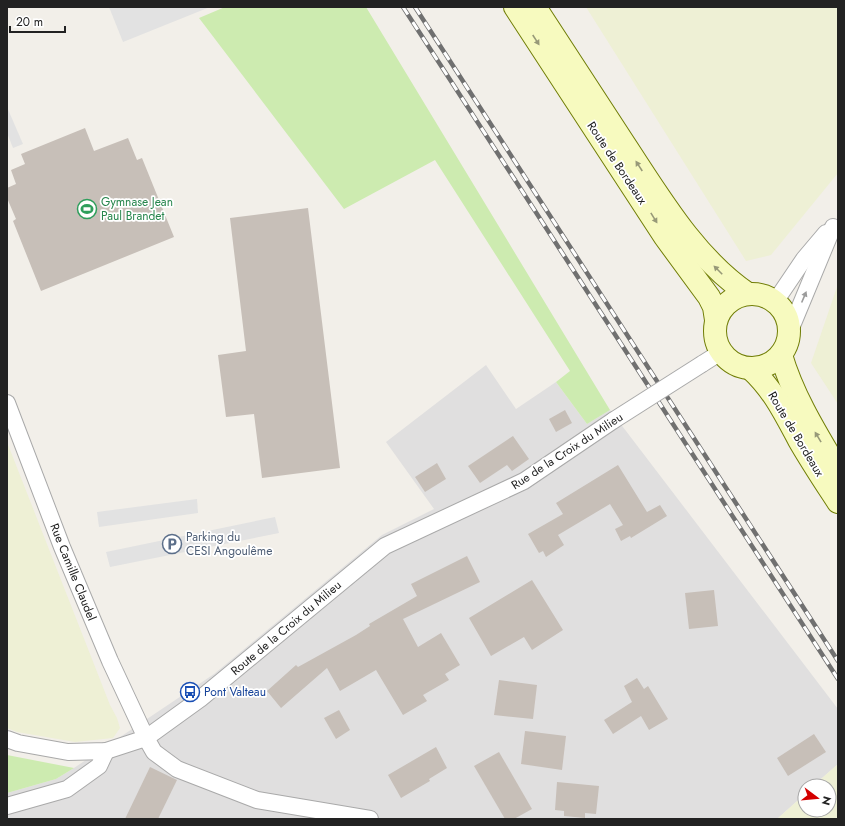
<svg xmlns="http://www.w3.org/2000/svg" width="845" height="826" font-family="Jost,sans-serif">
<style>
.residential{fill:#e0dfdf}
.farmland{fill:#eef0d5}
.grass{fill:#cdebb0}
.parking{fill:#e2e2e2}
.building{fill:#c7bfb8}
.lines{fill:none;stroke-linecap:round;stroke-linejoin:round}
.street-casing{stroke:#a9a9a9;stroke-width:18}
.secondary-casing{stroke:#707d05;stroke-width:24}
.street{stroke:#fff;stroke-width:16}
.secondary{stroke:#f7fabf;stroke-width:22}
.rail-casing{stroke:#707070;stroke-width:4.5}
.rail{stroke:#fff;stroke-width:3;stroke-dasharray:9;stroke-linecap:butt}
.street-bridge-casing{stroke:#a9a9a9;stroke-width:18;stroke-linecap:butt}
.street-bridge{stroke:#fff;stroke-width:16}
.oneway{fill:#979978}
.oneway2{fill:#9c9c9c}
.labels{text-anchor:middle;stroke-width:3.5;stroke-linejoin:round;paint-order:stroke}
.street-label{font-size:12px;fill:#222;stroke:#fff}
.leisure-label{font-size:12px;fill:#27864d;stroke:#fff;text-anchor:start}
.service-label{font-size:12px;fill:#4e5e75;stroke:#fff;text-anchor:start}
.transit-label{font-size:12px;fill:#164399;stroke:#fff;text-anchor:start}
</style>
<rect width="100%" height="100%" fill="#f2efe9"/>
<polygon class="residential" points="486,365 516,409 556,382 587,424 610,410 838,709 838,764 813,786 805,786 805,794 777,819 7,819 7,793 56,779 74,768 214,674 382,535 434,509 386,442"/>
<g class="farmland">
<polygon points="586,7 838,7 838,173 771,255 746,261"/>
<polygon points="838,284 838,404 811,363"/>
<polygon points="7,442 110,705 117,718 120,728 113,738 75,742 17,732 7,728"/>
<polygon points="838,764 838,819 777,819 805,794 805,810 829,810 829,786 813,786"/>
</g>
<g class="grass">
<polygon points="225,7 366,7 610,410 587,424 556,382 570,371 435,160 344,209 199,18"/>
<polygon points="7,755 74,768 56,779 7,793"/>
</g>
<g class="parking">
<polygon points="109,7 210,7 123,42"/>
<polygon points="7,107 23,144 13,148 7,133"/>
<polygon points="197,499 198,513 99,527 97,512"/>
<polygon points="275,517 279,533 110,567 106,552"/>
</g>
<g class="building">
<polygon points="85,128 94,151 128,138 137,160 142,158 174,237 41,291 13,221 16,219 7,198 7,188 16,184 11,170 25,164 21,154"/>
<polygon points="308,208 340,468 262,478 254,414 226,417 218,355 246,351 230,218"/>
<polygon points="565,410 572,423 556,432 549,419"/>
<polygon points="513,436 529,459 512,471 507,465 480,483 468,466"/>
<polygon points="437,463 446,479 425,492 415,477"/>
<polygon points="618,465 647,512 660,505 667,516 631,538 630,536 621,541 615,529 623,525 610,504 558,535 564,545 546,557 543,551 539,553 528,534 563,514 556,503"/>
<polygon points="467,556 480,582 403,619 418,647 441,633 460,665 445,674 449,680 423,695 427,701 403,715 376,670 340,691 327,668 281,708 267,691 296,665 298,667 356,635 370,626 369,624 417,596 411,584"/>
<polygon points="532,580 563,630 532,650 524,637 491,656 469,618"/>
<polygon points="714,590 718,626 689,629 685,593"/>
<polygon points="637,678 644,689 648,686 668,719 649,730 641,716 613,734 604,720 632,702 624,686"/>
<polygon points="499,680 537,685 533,719 494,715"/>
<polygon points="339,710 350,730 336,739 324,718"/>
<polygon points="525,731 566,736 562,770 521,764"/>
<polygon points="814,734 826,752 788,776 777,758"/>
<polygon points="436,747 447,768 429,779 430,781 401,798 388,775"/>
<polygon points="499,752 532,809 514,819 505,819 474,766"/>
<polygon points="150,767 177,780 158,819 125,819"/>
<polygon points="557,782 599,786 596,814 585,813 585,818 564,816 564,811 555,810"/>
</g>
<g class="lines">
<g class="street-casing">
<g id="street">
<polyline points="771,299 779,296 804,259 826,233"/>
<polyline points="789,333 833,227"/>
<polyline points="702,364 721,352"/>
<polyline points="7,403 62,547 110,661 146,738 154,752 177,769 257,800 370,819"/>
<polyline points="7,739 18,743 68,752 106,751 146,738 200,699 385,546 524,481 614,420"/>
<polyline points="7,806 67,789 99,766 106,751"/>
</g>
</g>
<g class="secondary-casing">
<g id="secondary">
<polyline points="515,7 665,237 709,297 714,307 716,320"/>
<path d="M535,7C565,53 595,99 625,145C660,198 695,258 748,294"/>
<circle cx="752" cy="331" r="37"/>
<path d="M781,355C793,396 816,433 838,470"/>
<path d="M751,369C773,389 785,414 799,440C811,461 825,482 838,502"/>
</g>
</g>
<use href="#street" class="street"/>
<use href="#secondary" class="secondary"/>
<g class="rail-casing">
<g id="rail">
<polyline points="403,7 838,679"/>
<polyline points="415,7 838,661"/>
</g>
</g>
<use href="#rail" class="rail"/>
<g class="street-bridge-casing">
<polyline id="street-bridge" points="614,420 702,364"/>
</g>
<use href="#street-bridge" class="street-bridge"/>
</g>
<defs><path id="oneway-solid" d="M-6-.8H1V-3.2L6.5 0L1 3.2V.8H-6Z"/></defs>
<g class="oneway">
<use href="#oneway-solid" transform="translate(536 40) rotate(57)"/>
<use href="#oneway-solid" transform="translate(639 166) rotate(-123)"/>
<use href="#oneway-solid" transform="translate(654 218) rotate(58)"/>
<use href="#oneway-solid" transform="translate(718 270) rotate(-135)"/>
<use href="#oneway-solid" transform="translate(818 437) rotate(-121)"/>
</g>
<use class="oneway2" href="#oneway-solid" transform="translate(804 297) rotate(-67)"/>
<defs>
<g id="stadium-ring" transform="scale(1)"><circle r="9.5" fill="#fff" stroke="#2e9e5b" stroke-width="1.5"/><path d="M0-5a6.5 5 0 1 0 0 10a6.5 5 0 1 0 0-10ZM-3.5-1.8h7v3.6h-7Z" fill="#2e9e5b"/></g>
<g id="parking-ring" transform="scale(1)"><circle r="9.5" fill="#fff" stroke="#5c6f8a" stroke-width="1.5"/><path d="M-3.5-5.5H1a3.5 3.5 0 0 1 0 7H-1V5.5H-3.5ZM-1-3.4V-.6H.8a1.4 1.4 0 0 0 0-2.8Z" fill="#5c6f8a"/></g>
<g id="bus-ring" transform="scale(1)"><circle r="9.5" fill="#fff" stroke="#1a4fb4" stroke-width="1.5"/><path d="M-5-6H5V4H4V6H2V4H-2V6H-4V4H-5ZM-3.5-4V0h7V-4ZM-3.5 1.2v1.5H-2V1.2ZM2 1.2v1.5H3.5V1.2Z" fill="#1a4fb4"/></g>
</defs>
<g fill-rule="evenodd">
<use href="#stadium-ring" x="87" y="209"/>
<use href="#parking-ring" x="172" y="544"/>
<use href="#bus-ring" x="190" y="692"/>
</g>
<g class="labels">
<g class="street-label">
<text transform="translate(617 163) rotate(56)" y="4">Route de Bordeaux</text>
<text transform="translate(796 434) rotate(59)" y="4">Route de Bordeaux</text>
<text transform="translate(567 451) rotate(-33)" y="4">Rue de la Croix du Milieu</text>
<text transform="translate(73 572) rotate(68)" y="4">Rue Camille Claudel</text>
<text transform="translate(286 628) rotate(-40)" y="4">Route de la Croix du Milieu</text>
</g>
<g class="leisure-label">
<text x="101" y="206">Gymnase Jean<tspan x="101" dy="14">Paul Brandet</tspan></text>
</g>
<g class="service-label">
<text x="186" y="541">Parking du<tspan x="186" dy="14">CESI Angoulême</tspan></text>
</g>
<g class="transit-label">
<text x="204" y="696">Pont Valteau</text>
</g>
</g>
<rect width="845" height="826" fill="none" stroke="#222222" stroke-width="16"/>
<g transform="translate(817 798) rotate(106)"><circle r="19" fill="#ffffff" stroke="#a7a7a7"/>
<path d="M0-3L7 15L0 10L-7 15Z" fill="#d40000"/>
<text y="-6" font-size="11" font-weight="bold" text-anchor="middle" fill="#222222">N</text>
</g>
<path d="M10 26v6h55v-6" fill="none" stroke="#222222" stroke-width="2"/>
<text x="16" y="26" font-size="12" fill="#222222" stroke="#ffffff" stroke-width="3" paint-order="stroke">20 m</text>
</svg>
